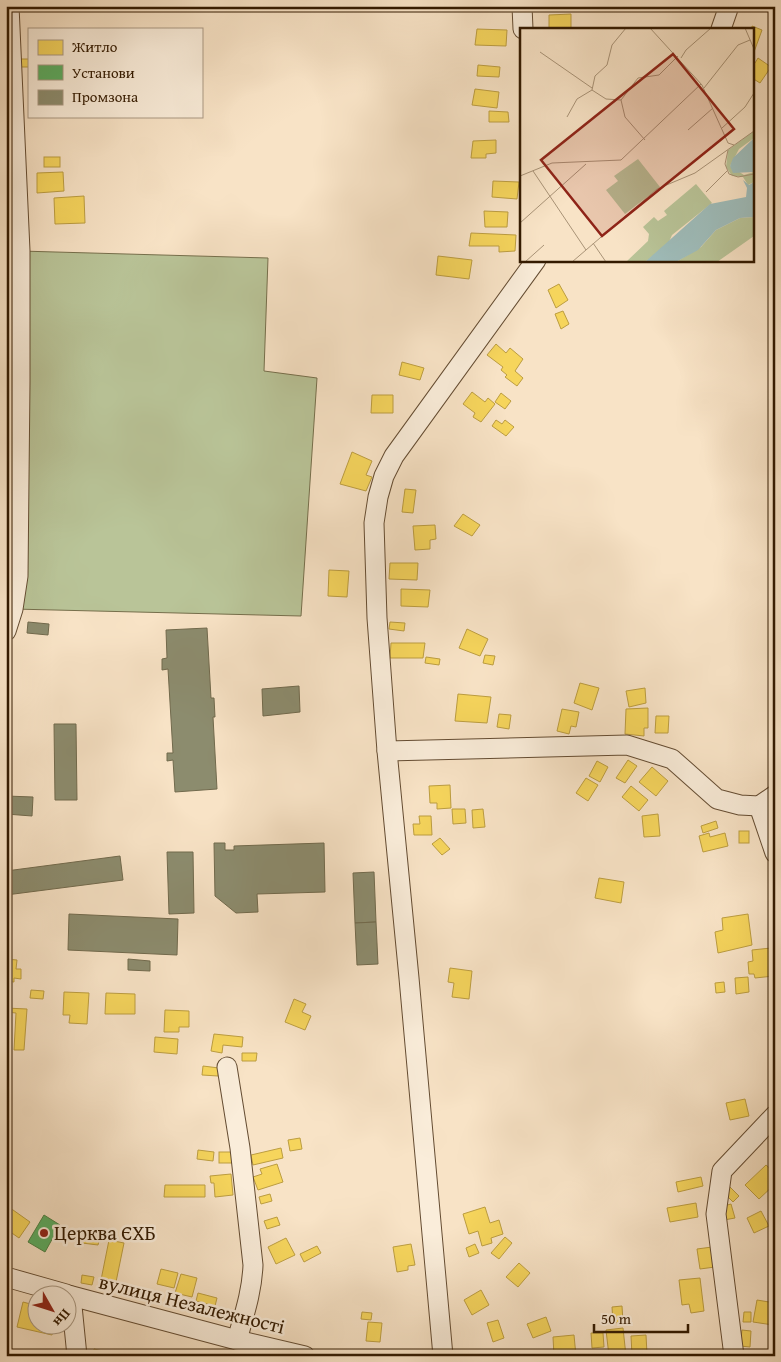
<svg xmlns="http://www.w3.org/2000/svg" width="781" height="1362" font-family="'Gentium Book Plus',serif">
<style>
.green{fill:#b9c498;stroke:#766f4c}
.homes{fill:#f6d55c;stroke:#bc9d40}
.public{fill:#5aae61;stroke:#4e8244}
.industry{fill:#8c8c6e;stroke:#716a4d}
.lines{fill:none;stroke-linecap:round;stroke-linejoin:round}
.minor-casing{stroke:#644c32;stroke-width:21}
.minor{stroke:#faedda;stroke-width:19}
.poi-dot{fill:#8f2418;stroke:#faedda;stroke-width:2}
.labels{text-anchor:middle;stroke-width:5;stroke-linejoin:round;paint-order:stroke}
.poi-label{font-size:20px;fill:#331a00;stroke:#faedda;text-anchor:start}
.street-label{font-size:20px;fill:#331a00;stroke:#faedda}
.inset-road{fill:none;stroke:#a99377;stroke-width:1}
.view{fill:#8f2418;fill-opacity:0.15;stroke:#8f2418;stroke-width:2.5}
.inset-edge{fill:none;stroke:#331a00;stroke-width:2.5}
</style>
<rect width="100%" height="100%" fill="#f8e3c6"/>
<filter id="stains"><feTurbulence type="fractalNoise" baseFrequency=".004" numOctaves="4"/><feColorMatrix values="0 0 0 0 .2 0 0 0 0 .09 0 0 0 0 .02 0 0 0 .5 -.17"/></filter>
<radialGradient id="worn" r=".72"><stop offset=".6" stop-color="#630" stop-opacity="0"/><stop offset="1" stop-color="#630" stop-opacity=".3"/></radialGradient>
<polygon class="green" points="20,251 268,258 264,371 317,378 301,616 13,609"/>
<g class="homes">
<polygon points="571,14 571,29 549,29 549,15"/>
<polygon points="752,26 762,30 754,52 752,52"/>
<polygon points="477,29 507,30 506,46 475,45"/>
<polygon points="758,58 771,67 760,83 752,78 752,62 755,63"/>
<rect x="17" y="59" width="12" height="8"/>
<polygon points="478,65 500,67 499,77 477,76"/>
<polygon points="475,89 499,92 497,108 472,105"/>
<polygon points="489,111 508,112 509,122 489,122"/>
<polygon points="496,140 496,153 486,154 486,158 471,158 473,141"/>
<rect x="44" y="157" width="16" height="10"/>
<polygon points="63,172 64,191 37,193 37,173"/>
<polygon points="493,181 519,182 517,199 492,197"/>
<polygon points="84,196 85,223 55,224 54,198"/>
<polygon points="484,211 508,212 507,227 485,227"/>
<polygon points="471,233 516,235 515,251 499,252 499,246 469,246"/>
<polygon points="438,256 472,260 469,279 436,275"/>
<polygon points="559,284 568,300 556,308 548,290"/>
<polygon points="563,311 569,324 561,329 555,314"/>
<polygon points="496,344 506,353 510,348 523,359 515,371 523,378 517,386 505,377 507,375 501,370 503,367 487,355"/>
<polygon points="402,362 424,368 420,380 399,375"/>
<polygon points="472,392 485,402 488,398 495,404 481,422 473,417 475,413 463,404"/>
<polygon points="501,393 511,401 505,409 495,402"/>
<polygon points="372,395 393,395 393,413 371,413"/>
<polygon points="496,420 502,424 505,420 514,427 506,436 492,426"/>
<polygon points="352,452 372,461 366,475 372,477 366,491 340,484"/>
<polygon points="405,489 416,490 413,513 402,512"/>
<polygon points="463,514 480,525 472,536 454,526"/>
<polygon points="435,525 436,539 430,540 430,549 415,550 413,526"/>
<polygon points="390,563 418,563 417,580 389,579"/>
<polygon points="329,570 349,571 347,597 328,596"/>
<polygon points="401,589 430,590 428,607 401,606"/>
<polygon points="390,622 405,623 404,631 389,629"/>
<polygon points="467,629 488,639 480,656 459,648"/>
<polygon points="391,643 425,643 423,658 390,658"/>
<polygon points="485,655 495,656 493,665 483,663"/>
<polygon points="426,657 440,659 439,665 425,663"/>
<polygon points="580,683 599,688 592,710 574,703"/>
<polygon points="645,688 646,703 629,707 626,691"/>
<polygon points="458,694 491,697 487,723 455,721"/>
<polygon points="648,708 648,728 644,728 644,736 625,734 626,709"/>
<polygon points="562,709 579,712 576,727 571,726 569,734 557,731"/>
<polygon points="499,714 511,715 509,729 497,727"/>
<polygon points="656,716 669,716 668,733 655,733"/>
<polygon points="628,760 637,766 625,783 616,778"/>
<polygon points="597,761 608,767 600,782 589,776"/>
<polygon points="652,767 668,781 656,796 639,782"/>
<polygon points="586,778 598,785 588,801 576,793"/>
<polygon points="450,785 451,808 437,809 437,803 430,803 429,786"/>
<polygon points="631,786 648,800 639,811 622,797"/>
<polygon points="452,809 465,809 466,823 453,824"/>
<polygon points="483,809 485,827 473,828 472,810"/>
<polygon points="658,814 660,836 644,837 642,816"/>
<polygon points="419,816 431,816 432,835 414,835 413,824 420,824"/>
<polygon points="716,821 718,828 703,833 701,826"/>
<rect x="739" y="831" width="10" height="12"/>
<polygon points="709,833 710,837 725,833 728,846 703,852 699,836"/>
<polygon points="440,838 450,849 442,855 432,844"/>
<polygon points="599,878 624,882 621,903 595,898"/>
<polygon points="748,914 752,945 718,953 715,932 723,930 722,918"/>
<polygon points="771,948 774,976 755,978 754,974 749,974 748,962 753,961 752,950"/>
<polygon points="6,959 17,960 16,969 21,969 21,979 14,978 14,982 6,981"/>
<polygon points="450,968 472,971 469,999 452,997 454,983 448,982"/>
<polygon points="748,977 749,992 736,994 735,978"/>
<polygon points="724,982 725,992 716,993 715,983"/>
<polygon points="31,990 44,991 43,999 30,998"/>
<polygon points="64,992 89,993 87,1024 69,1023 70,1015 63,1015"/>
<polygon points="106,993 135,994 135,1014 105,1014"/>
<polygon points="294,999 306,1004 302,1012 311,1016 305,1030 285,1022"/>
<polygon points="6,1008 27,1009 24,1050 14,1050 16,1013 6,1012"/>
<polygon points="165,1010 189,1011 189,1027 179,1027 179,1032 164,1032"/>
<polygon points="214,1034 243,1037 242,1047 223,1045 222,1053 211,1051"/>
<polygon points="155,1037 178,1039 177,1054 154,1052"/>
<polygon points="242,1053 257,1053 256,1061 242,1061"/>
<polygon points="203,1066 219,1068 218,1076 202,1075"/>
<polygon points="745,1099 749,1116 730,1120 726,1103"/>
<polygon points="300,1138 302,1149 290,1151 288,1140"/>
<polygon points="281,1148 283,1158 253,1165 251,1155"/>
<polygon points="198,1150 214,1152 213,1161 197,1159"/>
<rect x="219" y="1152" width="17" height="11"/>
<polygon points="277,1164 283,1182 258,1190 253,1177 262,1174 260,1169"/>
<polygon points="766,1165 775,1173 775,1184 759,1199 745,1185"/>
<polygon points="231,1174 233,1195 215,1197 214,1183 211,1183 210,1176"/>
<polygon points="701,1177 703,1186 678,1192 676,1182"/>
<polygon points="165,1185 205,1185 205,1197 164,1197"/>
<polygon points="729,1186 739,1196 733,1202 723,1192"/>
<polygon points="270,1194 272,1201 261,1204 259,1197"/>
<polygon points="696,1203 698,1217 670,1222 667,1208"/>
<polygon points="731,1204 735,1218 724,1220 720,1207"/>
<polygon points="6,1205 30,1222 19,1238 6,1229"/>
<polygon points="485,1207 490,1223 499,1220 503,1234 491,1238 492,1243 482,1246 478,1231 469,1234 463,1214"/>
<polygon points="761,1211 769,1226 754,1233 747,1218"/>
<polygon points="277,1217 280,1225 267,1229 264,1221"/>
<polygon points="84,1234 100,1237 98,1245 82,1243"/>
<polygon points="505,1237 512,1243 499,1259 491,1253"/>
<polygon points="286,1238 295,1255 276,1264 268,1247"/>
<polygon points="109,1240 124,1243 116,1282 101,1280"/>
<polygon points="411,1244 415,1265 408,1266 408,1270 397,1272 393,1247"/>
<polygon points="475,1244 479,1253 469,1257 466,1248"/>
<polygon points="317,1246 321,1253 304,1262 300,1254"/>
<polygon points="712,1247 715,1267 700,1269 697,1249"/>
<polygon points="519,1263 530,1273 518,1287 506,1277"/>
<polygon points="161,1269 178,1273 174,1288 157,1284"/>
<polygon points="181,1274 197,1278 192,1297 175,1293"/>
<polygon points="82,1275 94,1277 92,1285 81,1283"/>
<polygon points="700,1278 704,1311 691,1313 689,1304 682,1305 679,1280"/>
<polygon points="481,1290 489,1305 472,1315 464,1300"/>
<polygon points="198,1293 217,1298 215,1306 196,1301"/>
<polygon points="757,1300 775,1303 773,1325 753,1322"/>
<polygon points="23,1302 38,1306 38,1324 54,1324 52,1335 17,1327"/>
<polygon points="622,1306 623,1322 613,1323 612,1307"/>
<polygon points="362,1312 372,1313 371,1320 361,1319"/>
<polygon points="744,1312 751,1312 751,1322 743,1322"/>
<polygon points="546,1317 551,1331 533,1338 527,1324"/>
<polygon points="498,1320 504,1338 493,1342 487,1323"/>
<polygon points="368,1322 382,1323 380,1342 366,1341"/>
<polygon points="623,1328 626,1356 609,1356 606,1330"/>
<polygon points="742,1330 751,1331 750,1347 740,1346"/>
<polygon points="591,1333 603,1333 604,1347 592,1348"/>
<polygon points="574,1335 576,1356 554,1356 553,1337"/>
<polygon points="646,1335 647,1354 632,1355 631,1336"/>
<polygon points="94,1349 120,1355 120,1356 93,1356"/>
</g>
<polygon class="public" points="44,1215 60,1225 45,1252 28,1242"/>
<g class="industry">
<rect x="6" y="527" width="3" height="45"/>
<polygon points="28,622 49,624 48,635 27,633"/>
<polygon points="207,628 211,698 214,698 215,717 213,717 217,789 175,792 173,760 167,761 167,753 173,753 168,669 162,670 162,659 167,658 166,630"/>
<polygon points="299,686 300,712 263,716 262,689"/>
<polygon points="54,724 76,724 77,800 55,800"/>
<polygon points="6,796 33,797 32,816 6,814"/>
<polygon points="214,843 225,843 225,850 234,850 234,846 324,843 325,892 257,894 258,912 236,913 215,896"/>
<polygon points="167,852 193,852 194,913 169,914"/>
<polygon points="120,856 123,880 6,895 6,871"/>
<polygon points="374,872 376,922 355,923 353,873"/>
<polygon points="69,914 178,919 177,955 68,950"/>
<polygon points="376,922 378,964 357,965 355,923"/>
<polygon points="128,959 150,961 150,971 128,970"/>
</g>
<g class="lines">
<g class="minor-casing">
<g id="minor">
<polyline points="522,6 523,29"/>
<polyline points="721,29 729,6"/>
<polyline points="6,631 13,609 18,576 20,382 20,251 9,6"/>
<polyline points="387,751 627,745 672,759 717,799 740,805 759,806 775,795"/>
<polyline points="759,806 775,853"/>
<path d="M227,1067L240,1148L253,1265C252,1292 244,1315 237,1340"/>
<polyline points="6,1277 66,1294"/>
<polyline points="68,1295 237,1340 305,1356"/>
<polyline points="71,1296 77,1356"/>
<polyline points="443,1356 409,978 387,751 377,618 374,523 378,497 384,476 394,456 536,260"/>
<polyline points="734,1356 716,1214 722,1171 775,1115"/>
</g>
</g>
<use href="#minor" class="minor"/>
</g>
<circle class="poi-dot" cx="44" cy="1233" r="5"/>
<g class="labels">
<g class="poi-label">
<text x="54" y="1240">Церква ЄХБ</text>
</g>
<g class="street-label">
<text transform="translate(192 1304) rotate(14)" y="7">вулиця Незалежності</text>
</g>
</g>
<g transform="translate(520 28)">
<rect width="234" height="234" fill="#f8e3c6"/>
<path d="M234,103V110L219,121L210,138L224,147L234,144V154L228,157L223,149L212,148L206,139L208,122ZM118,131L140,159L105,186L86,162L98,153L94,148ZM176,156L192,175L152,207L148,216L125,234H106L128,213L129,206L123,199L134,189L138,193L147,187L144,183ZM234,189V208L197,234H156L181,219L196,202L220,190Z" fill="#b9c498"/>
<path d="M234,110V144L213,145L210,138L213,130ZM223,152L229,157L234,154V189L220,190L196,202L178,222L156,234H125L190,176L226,169L227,160Z" fill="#9fbdbb"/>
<path class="inset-road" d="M130,0L182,57L208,115L214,117M225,0L234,21M20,24L72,60M161,30L166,22L191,0M184,60L218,17L230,12M72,62L86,71L101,72L105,89L125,112M72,62L75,48L87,37L92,17L106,0M101,72L118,50L139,47L158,28M47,89L57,71L72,62M202,100L225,79L234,65M168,102L193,80M208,122L205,136L209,146L218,149L234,146M13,143L66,222M0,148L32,135L101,132L181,56M186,164L207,143M0,195L66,136M73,215L86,234M5,234L24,217M52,234L137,161L175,145L234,103"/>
<path class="view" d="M153,26L214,101L82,208L21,132Z"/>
<rect width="234" height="234" class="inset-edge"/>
</g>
<rect width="781" height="1362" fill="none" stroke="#f8e3c6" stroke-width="25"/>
<rect x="8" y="8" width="766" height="1347" fill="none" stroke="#331a00" stroke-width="2.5"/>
<rect x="12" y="12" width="756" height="1337" fill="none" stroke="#331a00"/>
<rect x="28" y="28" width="175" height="90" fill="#faedda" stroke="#aa9983"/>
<rect x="38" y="40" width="25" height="15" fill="#f6d55c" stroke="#aa9983"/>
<text x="72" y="52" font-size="15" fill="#331a00">Житло</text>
<rect x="38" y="65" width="25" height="15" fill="#5aae61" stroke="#aa9983"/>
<text x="72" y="78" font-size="15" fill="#331a00">Установи</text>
<rect x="38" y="90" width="25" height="15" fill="#8c8c6e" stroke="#aa9983"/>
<text x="72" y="102" font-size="15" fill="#331a00">Промзона</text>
<g transform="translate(52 1310) rotate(129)"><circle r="24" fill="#faedda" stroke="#aa9983"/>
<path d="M0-4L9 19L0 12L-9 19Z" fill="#8f2418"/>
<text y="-8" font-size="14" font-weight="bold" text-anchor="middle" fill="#331a00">Пн</text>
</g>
<path d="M594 1324v8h94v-8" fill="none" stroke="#331a00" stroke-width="2.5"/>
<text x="601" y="1324" font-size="15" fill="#331a00" stroke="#faedda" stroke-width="4" paint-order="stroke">50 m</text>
<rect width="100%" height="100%" filter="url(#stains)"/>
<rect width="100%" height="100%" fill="url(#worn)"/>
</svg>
